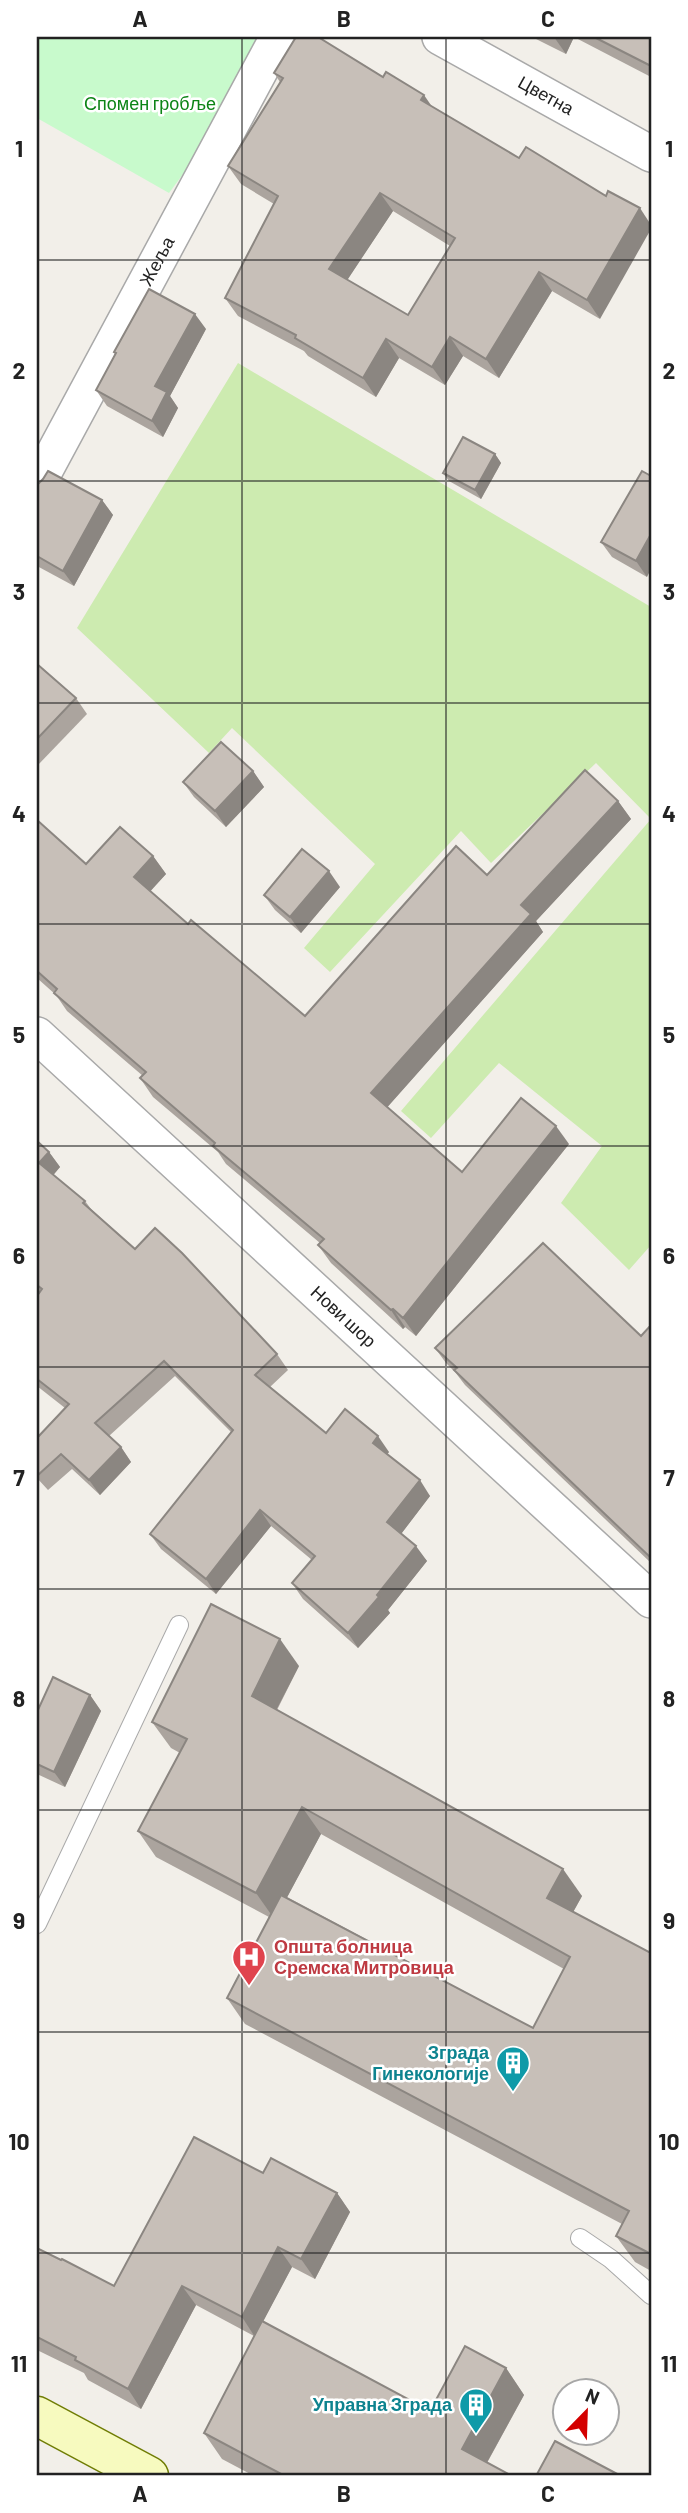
<svg xmlns="http://www.w3.org/2000/svg" width="688" height="2513" font-family="Barlow,sans-serif">
<style>
.grass{fill:#cdebb0}
.park{fill:#c8facc}
.lines{fill:none;stroke-linecap:round;stroke-linejoin:round}
.service-casing{stroke:#a9a9a9;stroke-width:20}
.minor-casing{stroke:#a9a9a9;stroke-width:38}
.secondary-casing{stroke:#707d05;stroke-width:41}
.service{stroke:#fff;stroke-width:18}
.minor{stroke:#fff;stroke-width:35}
.secondary{stroke:#f7fabf;stroke-width:38}
.wall{fill:#aba49e;fill-rule:evenodd}
.shaded-wall{fill:#8b8681}
.building{fill:#c7bfb8;stroke:#8b8681;stroke-width:2;fill-rule:evenodd}
.grid{fill:none;stroke:#222;stroke-width:2;stroke-opacity:0.55}
.labels{text-anchor:middle;stroke-width:5;stroke-linejoin:round;paint-order:stroke}
.street-label{font-size:18px;fill:#222;stroke:#fff}
.park-label{font-size:18px;fill:#0c8416;stroke:#fff}
.health-label{font-size:18px;font-weight:bold;fill:#be3a42;stroke:#fff;text-anchor:start}
.culture-label{font-size:18px;font-weight:bold;fill:#0d838f;stroke:#fff;text-anchor:end}
.neatline{fill:none;stroke:#222;stroke-width:2.5}
.grid-label{font-size:23px;text-anchor:middle;font-weight:bold;fill:#222}
</style>
<rect width="100%" height="100%" fill="#f2efe9"/>
<polygon class="grass" points="238,363 651,607 651,1245 629,1270 561,1203 602,1146 499,1063 431,1138 401,1111 651,819 596,763 491,863 461,831 330,972 304,948 375,864 232,728 209,753 77,628"/>
<polygon class="park" points="37,37 285,37 169,193 37,118"/>
<g class="lines">
<g class="service-casing">
<g id="service">
<polyline points="37,1924 179,1625"/>
<polyline points="580,2238 611,2259 651,2295"/>
</g>
</g>
<g class="minor-casing">
<g id="minor">
<path id="s1" d="M440,37L651,154"/>
<path id="s2" d="M37,485L278,37"/>
<path id="s3" d="M37,1035L651,1600"/>
</g>
</g>
<g class="secondary-casing">
<polyline id="secondary" points="37,2416 149,2476"/>
</g>
<use href="#service" class="service"/>
<use href="#minor" class="minor"/>
<use href="#secondary" class="secondary"/>
</g>
<g class="wall">
<polygon points="532,37 651,37 651,77 574,37 566,54"/>
<path d="M274,73L383,77L519,158L600,319L552,291L499,378L463,356L445,385L399,358L376,397L308,356L304,351L238,316L225,298L274,204L241,184L228,166L280,82ZM393,211L450,246L408,315L347,280Z"/>
<polygon points="206,329 170,396 178,408 163,437 107,406 96,390 115,354 114,352"/>
<polygon points="495,454 501,463 481,499 449,481 443,473"/>
<polygon points="642,471 647,577 612,557 601,542"/>
<polygon points="37,485 102,500 113,515 74,586 37,566"/>
<polygon points="37,664 76,698 87,714 37,766"/>
<polygon points="253,771 264,787 226,827 194,797 183,782"/>
<polygon points="618,801 631,819 536,921 543,932 387,1107 462,1172 569,1144 416,1336 405,1327 403,1329 331,1263 318,1245 320,1243 226,1164 218,1152 153,1097 140,1078 143,1076 67,1011 56,995 37,978 37,820 86,864 153,856 166,874 150,891 188,924 305,1016 487,875"/>
<polygon points="340,887 301,933 275,910 264,895"/>
<polygon points="37,1141 49,1152 60,1167 53,1175 85,1201 91,1209 135,1249 277,1354 288,1370 270,1387 326,1433 389,1452 387,1454 430,1496 401,1534 427,1561 388,1610 390,1613 358,1648 303,1599 292,1583 312,1560 271,1526 216,1594 161,1549 150,1534 231,1432 175,1376 109,1436 121,1447 131,1462 100,1495 72,1469 48,1490 37,1478 37,1438 65,1408 37,1386 37,1296 39,1293 37,1292"/>
<polygon points="651,1325 651,1563 465,1385 455,1372 446,1363 435,1348 641,1336"/>
<path d="M299,1666L277,1710L582,1896L573,1912L651,1953V2271L635,2262L616,2236L622,2224L245,2024L227,1998L269,1917L156,1857L138,1831L180,1753L171,1748L152,1722ZM321,1834L564,1969L533,2028L287,1897Z"/>
<polygon points="90,1695 101,1711 65,1787 37,1774 37,1712"/>
<polygon points="263,2173 337,2193 350,2212 315,2279 292,2267 263,2321 430,2411 506,2368 524,2395 487,2463 512,2476 254,2476 222,2459 204,2433 254,2336 196,2305 141,2409 88,2380 84,2373 37,2350 37,2248 114,2286"/>
</g>
<g class="shaded-wall">
<polygon points="554,37 574,37 566,54"/>
<polygon points="424,95 437,114 421,100"/>
<polygon points="380,193 393,211 342,288 329,269"/>
<polygon points="640,208 651,225 651,229 600,319 587,300"/>
<polygon points="539,272 552,291 499,378 486,359"/>
<polygon points="195,314 206,329 170,396 178,408 163,437 152,421 155,386"/>
<polygon points="450,337 463,356 445,385 432,367"/>
<polygon points="386,339 399,358 376,397 363,378"/>
<polygon points="495,454 501,463 481,499 475,490"/>
<polygon points="102,500 113,515 74,586 63,571"/>
<polygon points="651,534 651,569 647,577 636,561"/>
<polygon points="253,771 264,787 226,827 215,811"/>
<polygon points="618,801 631,819 536,921 543,932 384,1111 371,1093 521,905"/>
<polygon points="153,856 166,874 147,895 134,877"/>
<polygon points="329,871 340,887 301,933 290,917"/>
<polygon points="556,1126 569,1144 416,1336 403,1318"/>
<polygon points="49,1152 60,1167 50,1179 39,1163"/>
<polygon points="393,1309 405,1327 403,1329 391,1310"/>
<polygon points="378,1436 389,1452 384,1458 373,1443"/>
<polygon points="121,1447 131,1462 100,1495 89,1480"/>
<polygon points="420,1480 430,1496 398,1538 387,1522"/>
<polygon points="260,1510 271,1526 216,1594 206,1579"/>
<polygon points="416,1546 427,1561 388,1610 390,1613 358,1648 348,1633"/>
<polygon points="280,1639 299,1666 270,1722 252,1696"/>
<polygon points="90,1695 101,1711 65,1787 54,1772"/>
<polygon points="302,1807 321,1834 275,1920 256,1893"/>
<polygon points="563,1869 582,1896 566,1925 547,1898"/>
<polygon points="337,2193 350,2212 315,2279 301,2259"/>
<polygon points="278,2247 292,2267 255,2337 242,2317"/>
<polygon points="182,2286 196,2305 141,2409 128,2389"/>
<polygon points="506,2368 524,2395 480,2475 462,2449"/>
</g>
<g class="building">
<path d="M296,37H318L383,77L386,72L424,95L421,100L519,158L526,147L606,196L608,191L640,208L587,300L539,272L486,359L450,337L432,367L386,339L363,378L295,338L296,335L225,298L278,196L228,166L283,78L274,73ZM380,193L455,238L408,315L329,269Z"/>
<polygon points="594,37 651,37 651,66"/>
<polygon points="149,289 195,314 155,386 167,392 152,421 96,390 116,353 114,352"/>
<polygon points="463,437 495,454 475,490 443,473"/>
<polygon points="48,471 102,500 63,571 37,556 37,485 43,479"/>
<polygon points="642,471 651,476 651,534 636,561 601,542"/>
<polygon points="37,664 76,698 37,739"/>
<polygon points="221,742 253,771 215,811 183,782"/>
<polygon points="585,770 618,801 521,905 531,914 371,1093 462,1172 521,1098 556,1126 403,1318 393,1309 391,1310 318,1245 324,1239 213,1146 215,1143 140,1078 146,1072 54,993 57,989 37,971 37,820 86,864 120,827 153,856 134,877 188,924 191,920 305,1016 456,846 487,875"/>
<polygon points="302,849 329,871 290,917 264,895"/>
<polygon points="37,1141 49,1152 39,1163 85,1201 83,1203 135,1249 155,1228 182,1253 277,1354 255,1375 326,1433 345,1409 378,1436 373,1443 420,1480 387,1522 416,1546 377,1595 379,1597 348,1633 292,1583 315,1556 260,1510 206,1579 150,1534 233,1430 164,1361 95,1423 121,1447 89,1480 61,1454 38,1475 37,1474 37,1438 69,1404 37,1379 37,1296 42,1289 37,1285"/>
<polygon points="543,1243 641,1336 651,1325 651,1558 454,1370 457,1368 435,1348"/>
<polygon points="211,1604 280,1639 252,1696 563,1869 547,1898 651,1953 651,2254 616,2236 629,2211 227,1998 281,1895 533,2028 570,1957 302,1807 256,1893 138,1831 187,1739 152,1722"/>
<polygon points="53,1677 90,1695 54,1772 37,1764 37,1712"/>
<polygon points="194,2137 263,2173 271,2158 337,2193 301,2259 278,2247 242,2317 182,2286 128,2389 75,2360 76,2357 37,2337 37,2248 61,2260 62,2259 114,2286"/>
<polygon points="262,2321 430,2411 465,2346 506,2368 462,2449 512,2476 285,2476 204,2433"/>
<polygon points="555,2441 621,2476 536,2476"/>
</g>
<path class="grid" d="M242,37V2476M446,37V2476M37,260H651M37,481H651M37,703H651M37,924H651M37,1146H651M37,1367H651M37,1589H651M37,1810H651M37,2032H651M37,2253H651"/>
<defs>
<g id="hospital-pin" transform="scale(1.75)"><path d="M0 17L-7.5 6A9.5 9.5 0 1 1 7.5 6Z" fill="#e0444e" stroke="#fff"/><path d="M-5-5h3v3.5h4V-5h3V5h-3V1.5h-4V5h-3Z" fill="#fff"/></g>
<g id="building-pin" transform="scale(1.75)"><path d="M0 17L-7.5 6A9.5 9.5 0 1 1 7.5 6Z" fill="#0f9aa8" stroke="#fff"/><path d="M-4-6H4V6H1V3H-1V6H-4ZM-2.5-4.3h1.7v1.8h-1.7ZM.8-4.3h1.7v1.8H.8ZM-2.5-1h1.7V.8h-1.7ZM.8-1h1.7V.8H.8Z" fill="#fff"/></g>
</defs>
<g fill-rule="evenodd">
<use href="#hospital-pin" x="249" y="1957"/>
<use href="#building-pin" x="513" y="2063"/>
<use href="#building-pin" x="476" y="2405"/>
</g>
<g class="labels">
<g class="street-label">
<text dy="6" stroke="none"><textPath href="#s1" startOffset="121">Цветна</textPath></text>
<text dy="6" stroke="none"><textPath href="#s2" startOffset="254">Жеља</textPath></text>
<text dy="6" stroke="none"><textPath href="#s3" startOffset="416">Нови шор</textPath></text>
</g>
<g class="park-label">
<text x="150" y="110">Спомен гробље</text>
</g>
<g class="health-label">
<text x="274" y="1953">Општа болница<tspan x="274" dy="21">Сремска Митровица</tspan></text>
</g>
<g class="culture-label">
<text x="489" y="2059">Зграда<tspan x="489" dy="21">Гинекологије</tspan></text>
<text x="452" y="2411">Управна Зграда</text>
</g>
</g>
<rect width="688" height="2513" fill="none" stroke="#ffffff" stroke-width="77"/>
<g transform="translate(586 2412) rotate(23)"><circle r="33" fill="#ffffff" stroke="#a7a7a7" stroke-width="2"/>
<path d="M0-5L12 26L0 18L-12 26Z" fill="#d40000"/>
<text y="-10" font-size="19" font-weight="bold" text-anchor="middle" fill="#222222">N</text>
</g>
<rect x="38" y="38" width="612" height="2436" class="neatline"/>
<g class="grid-label">
<text x="140" y="27">A</text>
<text x="344" y="27">B</text>
<text x="548" y="27">C</text>
<text x="19" y="157">1</text>
<text x="669" y="157">1</text>
<text x="19" y="379">2</text>
<text x="669" y="379">2</text>
<text x="19" y="600">3</text>
<text x="669" y="600">3</text>
<text x="19" y="822">4</text>
<text x="669" y="822">4</text>
<text x="19" y="1043">5</text>
<text x="669" y="1043">5</text>
<text x="19" y="1264">6</text>
<text x="669" y="1264">6</text>
<text x="19" y="1486">7</text>
<text x="669" y="1486">7</text>
<text x="19" y="1707">8</text>
<text x="669" y="1707">8</text>
<text x="19" y="1929">9</text>
<text x="669" y="1929">9</text>
<text x="19" y="2150">10</text>
<text x="669" y="2150">10</text>
<text x="19" y="2372">11</text>
<text x="669" y="2372">11</text>
<text x="140" y="2502">A</text>
<text x="344" y="2502">B</text>
<text x="548" y="2502">C</text>
</g>
</svg>
